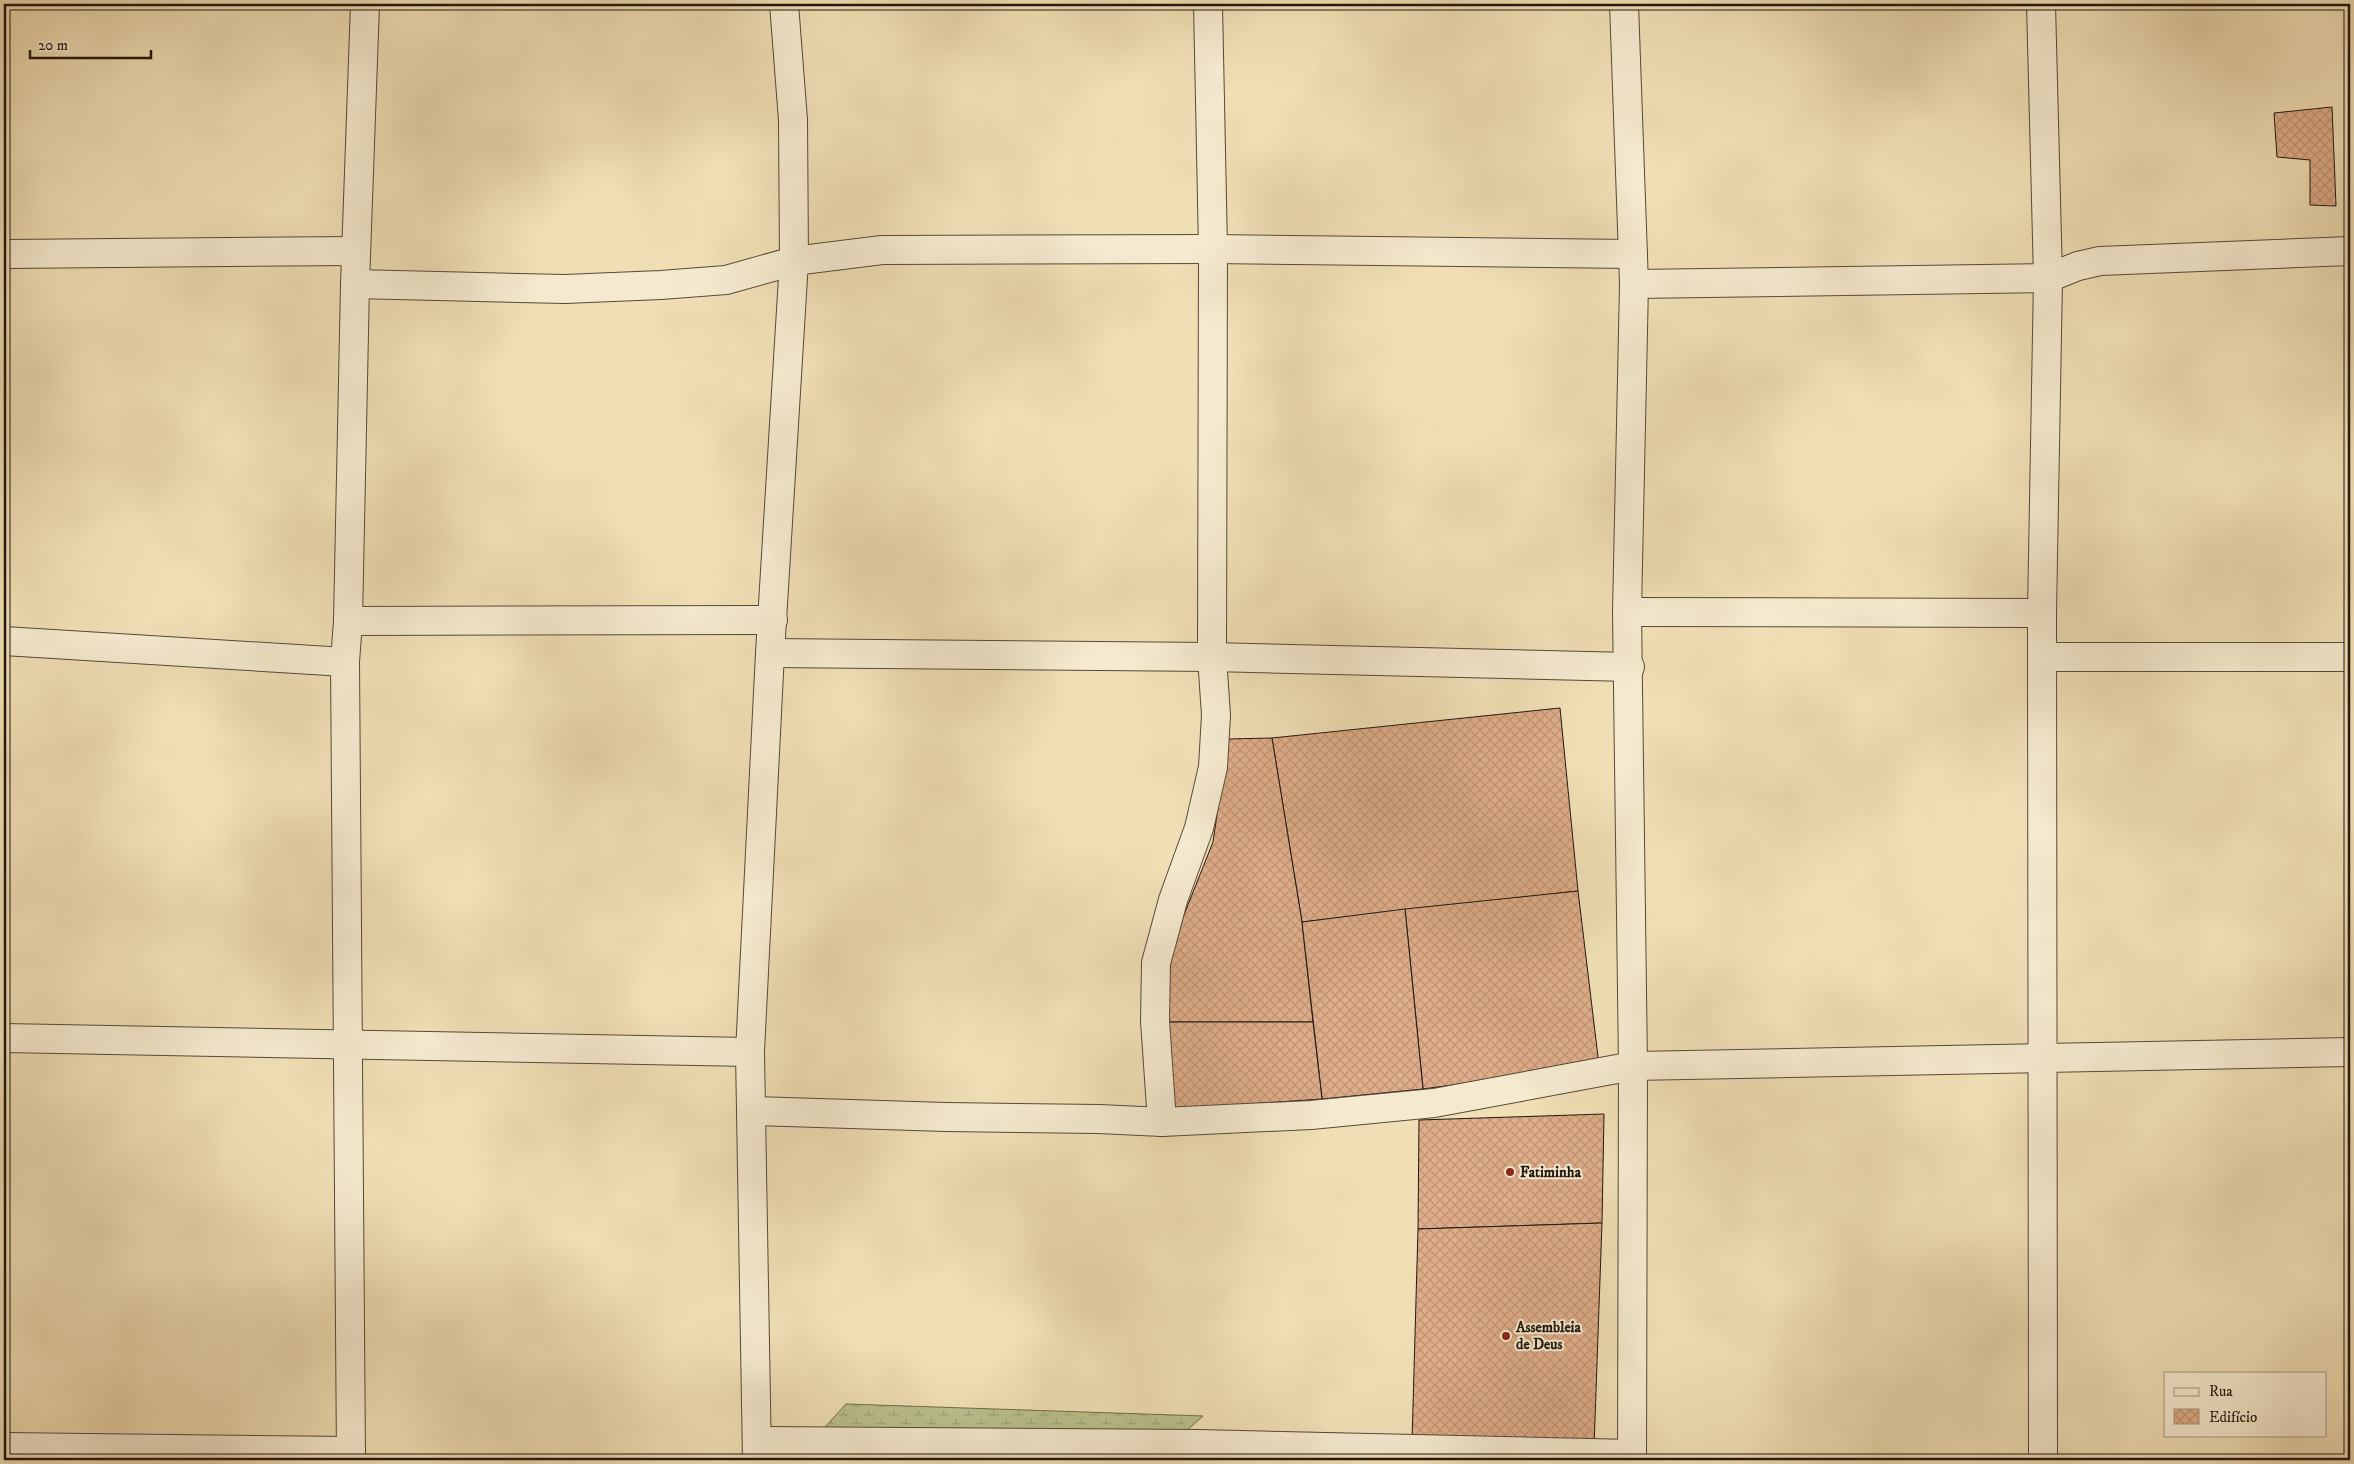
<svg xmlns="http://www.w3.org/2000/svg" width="2354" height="1464" font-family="'IM FELL DW Pica',serif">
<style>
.wetland{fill:url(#wetland-marsh);stroke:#6e6c4e}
.building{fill:url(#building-cross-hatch);stroke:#221710}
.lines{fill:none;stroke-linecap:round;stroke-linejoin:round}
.street-casing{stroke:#564939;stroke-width:30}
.street{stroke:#f5eacf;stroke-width:28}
.poi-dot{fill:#8f2418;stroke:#f5eacf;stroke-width:2}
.labels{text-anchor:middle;stroke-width:4;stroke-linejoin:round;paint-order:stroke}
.poi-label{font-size:15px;font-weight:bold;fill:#221710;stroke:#f5eacf;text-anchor:start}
</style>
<defs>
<pattern id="wetland-marsh" width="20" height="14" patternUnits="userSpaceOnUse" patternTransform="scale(1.25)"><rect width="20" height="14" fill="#bac18d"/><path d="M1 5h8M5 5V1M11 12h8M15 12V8" fill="none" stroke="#a0a579"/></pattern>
<pattern id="building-cross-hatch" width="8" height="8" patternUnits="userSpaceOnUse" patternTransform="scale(1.25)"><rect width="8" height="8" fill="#dfad89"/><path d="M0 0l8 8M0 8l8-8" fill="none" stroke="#bf9475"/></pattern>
</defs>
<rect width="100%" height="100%" fill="#f0dfb5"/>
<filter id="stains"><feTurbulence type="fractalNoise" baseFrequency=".004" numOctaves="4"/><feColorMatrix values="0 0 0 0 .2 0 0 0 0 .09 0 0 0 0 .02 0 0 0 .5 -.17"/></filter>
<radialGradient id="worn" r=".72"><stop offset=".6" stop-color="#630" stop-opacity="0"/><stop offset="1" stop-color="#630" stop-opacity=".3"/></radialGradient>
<polygon class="wetland" points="846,1404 1203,1416 1154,1460 795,1460"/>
<g class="building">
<polygon points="2332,107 2336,206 2310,205 2310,160 2277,157 2274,113"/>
<polygon points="1560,708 1578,891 1302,922 1272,738"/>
<polygon points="1272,738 1302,922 1313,1022 1167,1022 1170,950 1213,842 1228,739"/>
<polygon points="1578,891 1599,1065 1423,1089 1405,909"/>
<polygon points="1405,909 1423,1089 1322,1099 1302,922"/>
<polygon points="1167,1022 1313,1022 1322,1099 1174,1109"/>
<polygon points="1604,1114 1602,1223 1418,1229 1419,1120"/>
<polygon points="1602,1223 1594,1447 1412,1442 1418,1229"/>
</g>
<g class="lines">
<g class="street-casing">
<g id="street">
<polyline points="1624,4 1634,284 1627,612 1633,1066 1632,1460"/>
<polyline points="2041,4 2048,278 2042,613 2043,1460"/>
<polyline points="4,254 356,251"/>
<polyline points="355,284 565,289 661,285 726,280 794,261 882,250 1213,249 1633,254"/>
<polyline points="1634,284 2048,278 2078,266 2100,261 2350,251"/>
<polyline points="1627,612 2042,613"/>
<polyline points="348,621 773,620"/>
<polyline points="4,641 345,662"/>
<polyline points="770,653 1212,657 1630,667"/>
<polyline points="2043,657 2350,657"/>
<polyline points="4,1038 750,1052"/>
<polyline points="751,1111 946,1117 1099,1119 1162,1122 1311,1115 1434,1103 1633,1066 2350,1052"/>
<polyline points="1162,1122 1155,1021 1156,963 1173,900 1199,828 1213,767 1216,715 1212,657 1213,249 1208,4"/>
<polyline points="757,1441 1198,1444 1632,1454"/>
<polyline points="4,1447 351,1451"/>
<polyline points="351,1460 345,662 348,621 355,284 365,4"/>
<polyline points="757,1460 750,1052 770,653 794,261 793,120 784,4"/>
</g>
</g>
<use href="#street" class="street"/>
</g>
<g class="poi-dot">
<circle cx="1510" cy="1172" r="5"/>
<circle cx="1506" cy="1336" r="5"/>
</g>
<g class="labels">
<g class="poi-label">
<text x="1520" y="1177">Fatiminha</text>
<text x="1516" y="1332">Assembleia<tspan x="1516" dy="17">de Deus</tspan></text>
</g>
</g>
<rect width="2354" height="1464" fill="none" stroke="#f0dfb5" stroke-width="20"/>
<rect x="5" y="5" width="2344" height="1454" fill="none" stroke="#221710" stroke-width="2.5"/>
<rect x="10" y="10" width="2334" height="1444" fill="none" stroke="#221710"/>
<rect x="2164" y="1372" width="162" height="65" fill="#f5eacf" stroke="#a19683"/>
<rect x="2174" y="1388" width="25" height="8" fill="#f5eacf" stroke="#a19683"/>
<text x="2209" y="1396" font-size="15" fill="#221710">Rua</text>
<rect x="2174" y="1409" width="25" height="15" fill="url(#building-cross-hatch)" stroke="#a19683"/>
<text x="2209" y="1422" font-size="15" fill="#221710">Edifício</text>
<path d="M30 50v8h121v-8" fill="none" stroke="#221710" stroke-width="2.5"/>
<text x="38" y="50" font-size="15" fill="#221710" stroke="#f5eacf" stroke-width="4" paint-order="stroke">20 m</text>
<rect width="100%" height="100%" filter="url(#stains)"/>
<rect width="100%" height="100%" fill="url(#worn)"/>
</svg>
